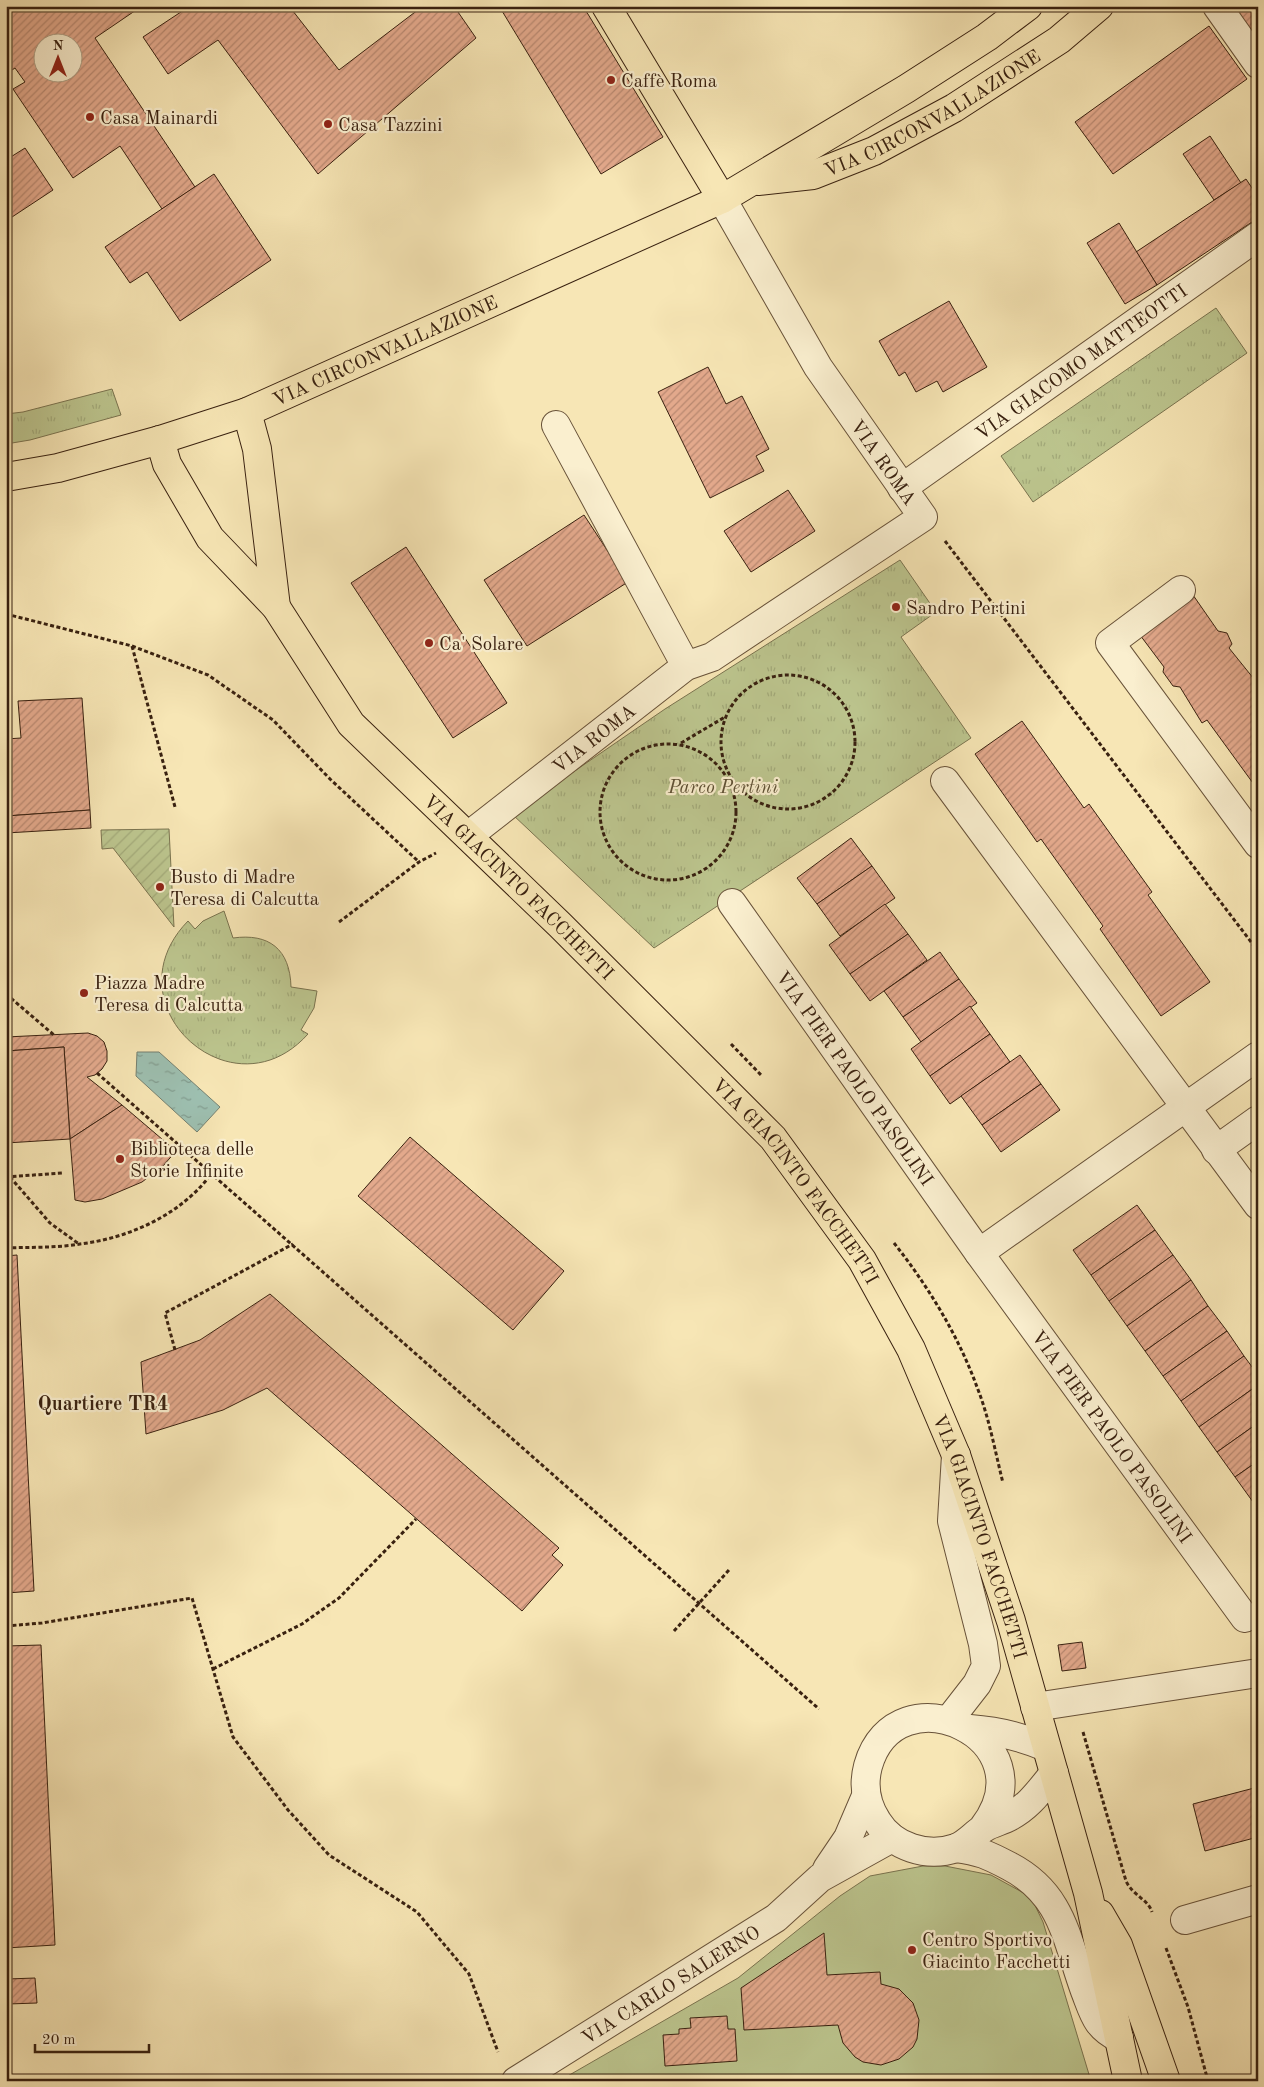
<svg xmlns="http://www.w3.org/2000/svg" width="1264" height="2087" font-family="'Old Standard TT',serif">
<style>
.grass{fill:url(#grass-tufts);stroke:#7a734f}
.garden{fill:url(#garden-furrows);stroke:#7a734f}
.pitch{fill:#bcc58e;stroke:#7a734f}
.water{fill:url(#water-ripples);stroke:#758070}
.building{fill:url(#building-hatch);stroke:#392110;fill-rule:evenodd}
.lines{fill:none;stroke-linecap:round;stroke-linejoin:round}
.minor-casing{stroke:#685239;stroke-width:30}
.major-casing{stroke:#392110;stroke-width:30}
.path{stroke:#392110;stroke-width:3;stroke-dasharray:4 2.5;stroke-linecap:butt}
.minor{stroke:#faefcf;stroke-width:28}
.major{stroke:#f7e6b5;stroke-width:28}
.poi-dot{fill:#8f2418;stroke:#faefcf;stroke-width:2}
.labels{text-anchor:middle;stroke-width:4.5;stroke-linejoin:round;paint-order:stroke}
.poi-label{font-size:19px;fill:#392110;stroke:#faefcf;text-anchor:start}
.street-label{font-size:19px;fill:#392110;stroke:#faefcf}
.park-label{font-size:19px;font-style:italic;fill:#605236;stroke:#faefcf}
.neighbourhood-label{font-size:20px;font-weight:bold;fill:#392110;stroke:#faefcf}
</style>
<defs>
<pattern id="grass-tufts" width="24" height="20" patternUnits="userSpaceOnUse" patternTransform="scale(1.25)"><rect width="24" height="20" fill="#bcc58e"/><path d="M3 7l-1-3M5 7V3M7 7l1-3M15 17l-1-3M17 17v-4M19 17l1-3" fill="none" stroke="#a2a979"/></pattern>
<pattern id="garden-furrows" width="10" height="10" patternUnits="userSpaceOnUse" patternTransform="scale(1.25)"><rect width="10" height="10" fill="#bcc58e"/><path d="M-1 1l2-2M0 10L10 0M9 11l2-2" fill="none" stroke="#a2a979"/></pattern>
<pattern id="water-ripples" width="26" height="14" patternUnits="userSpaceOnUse" patternTransform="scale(1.25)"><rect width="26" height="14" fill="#9dbfb0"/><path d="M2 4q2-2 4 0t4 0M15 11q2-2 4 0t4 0" fill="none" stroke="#819b8e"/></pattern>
<pattern id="building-hatch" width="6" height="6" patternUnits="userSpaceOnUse" patternTransform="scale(1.25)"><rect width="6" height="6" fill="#e3a98c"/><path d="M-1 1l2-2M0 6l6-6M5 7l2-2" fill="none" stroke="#b98971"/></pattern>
</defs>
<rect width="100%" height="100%" fill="#f7e6b5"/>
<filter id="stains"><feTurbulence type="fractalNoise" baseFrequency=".004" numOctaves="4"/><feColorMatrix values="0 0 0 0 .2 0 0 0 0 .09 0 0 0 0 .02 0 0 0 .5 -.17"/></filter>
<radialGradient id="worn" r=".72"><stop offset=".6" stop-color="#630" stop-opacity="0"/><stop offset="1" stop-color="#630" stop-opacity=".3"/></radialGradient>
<g class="grass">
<polygon points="1216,308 1247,353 1033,502 1001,456"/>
<polygon points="112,389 121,415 30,440 6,444 6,414 23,412"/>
<polygon points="900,560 936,612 901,637 971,738 654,948 512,814 665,709"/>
<path d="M224,911L233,938C269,933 290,949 291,987L317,991L314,1008L301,1030L308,1034C232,1119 107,1004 188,921L195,929L203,921Z"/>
</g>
<polygon class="garden" points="169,829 174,927 113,848 102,849 101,830"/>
<polygon class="pitch" points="923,1866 945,1866 991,1875 1031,1897 1043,1922 1091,2081 559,2081 738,1978 840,1896 870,1876"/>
<polygon class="water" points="137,1052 159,1052 220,1107 197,1132 136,1076"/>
<g class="building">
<path d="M18,6H142L95,38L195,187L162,209L120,146L73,178L13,89L25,82L15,68L6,74V14ZM42,42H72V72H42Z"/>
<polygon points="190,6 289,6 339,70 423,6 467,6 458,12 476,38 318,174 218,40 168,74 143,37"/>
<polygon points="499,6 583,6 663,137 601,174"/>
<polygon points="1232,6 1258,6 1258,46"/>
<polygon points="1209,26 1247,79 1113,174 1075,122"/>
<polygon points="1210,136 1241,183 1214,200 1183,154"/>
<polygon points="25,148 53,190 9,219 6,215 6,160"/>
<polygon points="214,174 271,260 180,321 147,272 130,283 105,247"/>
<polygon points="1246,179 1258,197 1258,218 1157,285 1136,252"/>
<polygon points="1119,223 1157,285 1125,304 1087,243"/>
<polygon points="949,301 987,367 943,392 937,381 916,392 905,372 899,376 879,341"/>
<polygon points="708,367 726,404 742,396 769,449 756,456 764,471 710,498 658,392"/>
<polygon points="788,490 815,531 751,572 724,531"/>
<polygon points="584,515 628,582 527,646 484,580"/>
<polygon points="406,547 507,703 453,738 351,583"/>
<polygon points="1193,595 1218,631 1227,633 1232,644 1229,648 1258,684 1258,790 1207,720 1202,723 1180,687 1173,686 1163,672 1164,667 1140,635"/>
<polygon points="82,698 90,810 6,816 6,739 21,738 18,701"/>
<polygon points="1022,721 1084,808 1089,804 1152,892 1148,895 1210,982 1161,1016 1100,929 1103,926 1041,839 1037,842 975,754"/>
<polygon points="90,810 91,828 6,833 6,816"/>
<polygon points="851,838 872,866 817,904 797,878"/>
<polygon points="872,866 895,898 840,936 817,904"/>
<polygon points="885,904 908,934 850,974 829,945"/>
<polygon points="908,934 927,960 870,1001 850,974"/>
<polygon points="940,952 959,979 903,1017 884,991"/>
<polygon points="959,979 977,1003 921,1042 903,1017"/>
<polygon points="970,1006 990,1034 930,1076 911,1049"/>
<polygon points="88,1033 97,1036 104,1042 107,1051 107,1061 102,1069 95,1075 87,1077 122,1105 70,1139 64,1047 6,1051 6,1037"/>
<polygon points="990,1034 1010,1062 950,1104 930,1076"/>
<polygon points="64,1047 70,1139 6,1143 6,1051"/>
<polygon points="1020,1055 1041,1084 982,1125 961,1096"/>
<polygon points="1041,1084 1060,1110 1001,1152 982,1125"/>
<polygon points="122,1105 176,1151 163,1166 142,1182 102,1199 85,1202 75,1200 70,1139"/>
<polygon points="410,1137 564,1271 513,1330 358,1196"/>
<polygon points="1137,1205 1155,1230 1091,1275 1073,1250"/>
<polygon points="1155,1230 1173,1255 1109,1301 1091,1275"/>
<polygon points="17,1255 34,1591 6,1593 6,1256"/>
<polygon points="1173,1255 1191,1280 1127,1326 1109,1301"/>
<polygon points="1191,1280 1208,1306 1145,1351 1127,1326"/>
<polygon points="270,1294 559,1548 552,1555 563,1565 522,1611 267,1388 223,1410 146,1434 141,1362 200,1340"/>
<polygon points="1208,1306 1227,1331 1163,1376 1145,1351"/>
<polygon points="1227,1331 1244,1356 1181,1401 1163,1376"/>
<polygon points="1244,1356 1258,1375 1258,1385 1199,1427 1181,1401"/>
<polygon points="1258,1385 1258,1423 1217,1452 1199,1427"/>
<polygon points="1258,1423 1258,1461 1235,1477 1217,1452"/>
<polygon points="1258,1461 1258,1499 1253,1502 1235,1477"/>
<polygon points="1082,1642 1086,1668 1062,1671 1058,1645"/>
<polygon points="41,1645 55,1945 6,1948 6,1646"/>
<polygon points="1258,1787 1258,1837 1205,1851 1193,1804"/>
<polygon points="824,1933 827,1975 880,1972 881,1984 899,1989 913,2003 919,2020 917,2039 913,2047 899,2059 881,2065 863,2062 855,2057 843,2043 838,2025 744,2030 741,1988"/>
<polygon points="35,1978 37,2003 8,2004 7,1979"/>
<polygon points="727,2016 728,2029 735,2029 737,2061 665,2066 663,2035 679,2034 679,2029 691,2028 690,2018"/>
</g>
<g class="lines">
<g class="minor-casing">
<g id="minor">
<polyline points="1217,6 1258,64"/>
<polyline points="556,425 686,666"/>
<path id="s1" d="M902,488L1258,236"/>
<polyline points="1181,590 1110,643 1258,844"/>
<polyline points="945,781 1258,1205"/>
<path id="s2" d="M468,836L686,666L712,657L923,517L818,367L722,199"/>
<path id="s3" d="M732,903L979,1253L1245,1618"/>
<polyline points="1216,1150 1258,1120"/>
<polyline points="979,1253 1258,1056"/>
<polyline points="1035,1707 1258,1673"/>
<polyline points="949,1720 977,1684 986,1666 983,1644 952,1521 956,1455"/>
<path d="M970,1729C998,1731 1020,1736 1046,1747"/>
<path d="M983,1828C1052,1738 896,1667 868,1766C863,1785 866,1804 877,1821C893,1847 927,1858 956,1848C968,1843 974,1834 984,1828C990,1824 998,1822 1005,1819C1027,1809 1039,1792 1054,1773"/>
<path d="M956,1848C980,1851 988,1855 1009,1866C1063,1894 1066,1939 1085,1991C1094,2014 1096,2027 1119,2038"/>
<polyline points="827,1869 848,1838 866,1796"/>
<polyline points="1185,1920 1258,1899"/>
<path id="s4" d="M516,2081L776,1918L820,1878L892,1838"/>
</g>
</g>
<g class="major-casing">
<g id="major">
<polyline points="606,6 722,199"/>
<path id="s5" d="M758,181L813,175L874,151L954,108L1059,40L1099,6"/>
<polyline points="247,412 257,449 276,607"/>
<path id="s6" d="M160,440L167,464L210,538L276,607L351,724L560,925L773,1138L862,1260L911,1349L956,1455L1011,1621L1088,1893L1128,2081"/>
<path id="s7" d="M6,477L58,468L160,440L247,412L722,199L906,89L987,37L1028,6"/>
<polyline points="1100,1914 1118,1945 1166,2081"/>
</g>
</g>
<g class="path">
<polyline points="945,541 1258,951"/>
<polyline points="6,614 132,646 208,675 273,720 330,779 419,862"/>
<polyline points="132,646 175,807"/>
<circle cx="788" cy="742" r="67"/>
<polyline points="681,743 725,717"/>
<circle cx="668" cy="812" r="68"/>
<polyline points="339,922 419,862 436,853"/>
<polyline points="6,994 54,1035"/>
<polyline points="731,1044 761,1075"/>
<polyline points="97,1073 819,1709"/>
<polyline points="6,1177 62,1173"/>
<polyline points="10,1177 50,1223 79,1244"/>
<path d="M894,1243C928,1286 958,1335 977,1387C989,1417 995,1451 1003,1483"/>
<path d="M6,1248C30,1247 56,1248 80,1244C130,1238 182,1214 212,1173"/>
<polyline points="175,1350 165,1313 293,1244"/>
<polyline points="6,1626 42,1623 192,1598 233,1737 288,1810 329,1855 417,1912 469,1974 498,2052"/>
<polyline points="674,1631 729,1570"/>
<polyline points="213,1669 302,1624 339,1598 416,1519"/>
<path d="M1083,1732L1126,1881C1133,1896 1148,1899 1152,1912"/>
<polyline points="1166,1948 1188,2007 1208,2081"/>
</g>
<use href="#minor" class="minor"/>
<use href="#major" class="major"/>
</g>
<g class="poi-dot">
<circle cx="611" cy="80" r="5"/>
<circle cx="90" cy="117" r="5"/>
<circle cx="328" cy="124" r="5"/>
<circle cx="896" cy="607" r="5"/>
<circle cx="429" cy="643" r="5"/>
<circle cx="160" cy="887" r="5"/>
<circle cx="84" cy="993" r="5"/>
<circle cx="120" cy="1159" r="5"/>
<circle cx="912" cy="1950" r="5"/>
</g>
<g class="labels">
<g class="poi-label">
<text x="621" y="87">Caffè Roma</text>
<text x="100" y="124">Casa Mainardi</text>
<text x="338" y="131">Casa Tazzini</text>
<text x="906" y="614">Sandro Pertini</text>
<text x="439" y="650">Ca' Solare</text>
<text x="170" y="883">Busto di Madre<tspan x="170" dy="22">Teresa di Calcutta</tspan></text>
<text x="94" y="989">Piazza Madre<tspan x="94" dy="22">Teresa di Calcutta</tspan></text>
<text x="130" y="1155">Biblioteca delle<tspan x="130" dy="22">Storie Infinite</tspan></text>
<text x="922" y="1946">Centro Sportivo<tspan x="922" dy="22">Giacinto Facchetti</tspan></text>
</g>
<g class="street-label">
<text dy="7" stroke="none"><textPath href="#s5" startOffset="190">VIA CIRCONVALLAZIONE</textPath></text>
<text dy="7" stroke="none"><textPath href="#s7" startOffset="401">VIA CIRCONVALLAZIONE</textPath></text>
<text dy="7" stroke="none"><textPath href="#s1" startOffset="219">VIA GIACOMO MATTEOTTI</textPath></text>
<text transform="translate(884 462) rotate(55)" y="7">VIA ROMA</text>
<text dy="7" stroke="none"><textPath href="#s2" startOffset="159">VIA ROMA</textPath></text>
<text dy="7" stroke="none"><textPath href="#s6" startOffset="579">VIA GIACINTO FACCHETTI</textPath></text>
<text dy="7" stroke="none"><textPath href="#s3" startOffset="214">VIA PIER PAOLO PASOLINI</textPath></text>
<text dy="7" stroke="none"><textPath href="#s6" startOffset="984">VIA GIACINTO FACCHETTI</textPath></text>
<text dy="7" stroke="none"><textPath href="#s3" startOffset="655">VIA PIER PAOLO PASOLINI</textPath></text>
<text dy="7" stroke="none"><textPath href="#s6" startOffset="1389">VIA GIACINTO FACCHETTI</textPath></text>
<text dy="7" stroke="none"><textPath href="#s4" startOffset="182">VIA CARLO SALERNO</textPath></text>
</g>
<g class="park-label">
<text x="723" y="793">Parco Pertini</text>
</g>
<g class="neighbourhood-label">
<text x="103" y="1410">Quartiere TR4</text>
</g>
</g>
<rect width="1264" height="2087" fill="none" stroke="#f7e6b5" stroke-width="25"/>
<rect x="8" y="8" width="1249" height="2072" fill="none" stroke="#392110" stroke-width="2.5"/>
<rect x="12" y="12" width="1239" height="2062" fill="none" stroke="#392110"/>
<g transform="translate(58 58)"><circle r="24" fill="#faefcf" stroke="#ad9d83"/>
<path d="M0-4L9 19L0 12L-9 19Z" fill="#8f2418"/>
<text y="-8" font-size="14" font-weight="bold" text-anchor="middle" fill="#392110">N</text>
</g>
<path d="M35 2044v8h114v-8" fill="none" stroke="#392110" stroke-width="2.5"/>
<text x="42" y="2044" font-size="15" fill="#392110" stroke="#faefcf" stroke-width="4" paint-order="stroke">20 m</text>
<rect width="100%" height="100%" filter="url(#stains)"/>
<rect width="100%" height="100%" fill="url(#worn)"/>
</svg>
